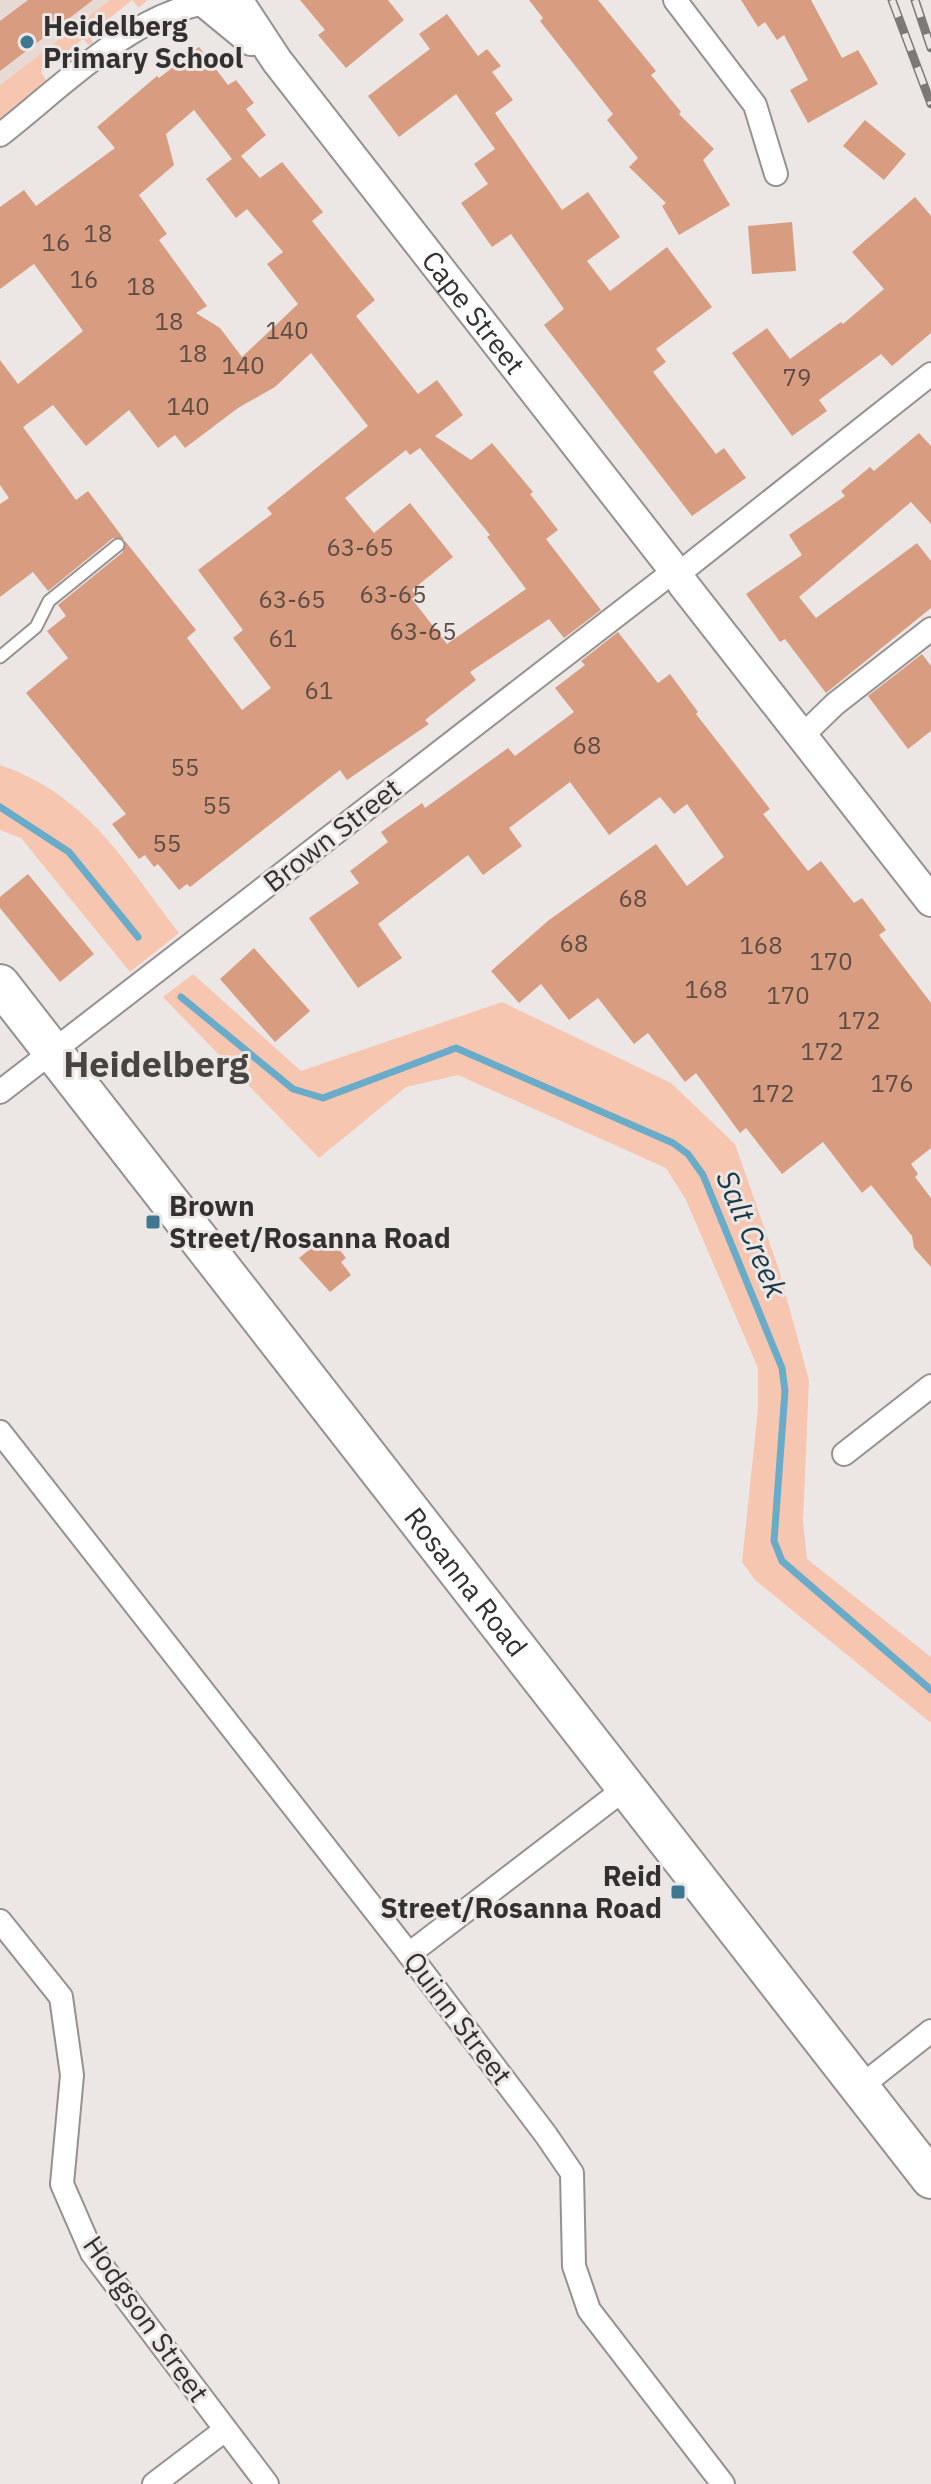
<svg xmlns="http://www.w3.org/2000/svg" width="931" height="2484" font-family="'IBM Plex Sans',sans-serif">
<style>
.built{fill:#e7dad4}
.green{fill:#f7c6b0}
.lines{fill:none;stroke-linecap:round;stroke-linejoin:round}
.stream{stroke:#68acca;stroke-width:7}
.building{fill:#d89c81;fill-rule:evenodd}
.lane-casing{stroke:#96918f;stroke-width:15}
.street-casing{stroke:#96918f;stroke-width:26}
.secondary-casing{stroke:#96918f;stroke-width:34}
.highway-casing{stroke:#96918f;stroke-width:42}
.lane{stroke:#fff;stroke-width:11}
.street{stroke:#fff;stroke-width:22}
.secondary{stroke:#fff;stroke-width:30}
.highway{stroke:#fff;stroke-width:38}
.rail-casing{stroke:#7c7977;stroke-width:9}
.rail{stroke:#ece7e5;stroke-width:6;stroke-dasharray:18;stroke-linecap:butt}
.poi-dot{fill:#3d7790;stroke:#ece7e5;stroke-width:3}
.labels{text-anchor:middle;stroke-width:6;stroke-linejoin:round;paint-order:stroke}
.number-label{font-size:24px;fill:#5c4c44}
.poi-label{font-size:28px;font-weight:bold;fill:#333130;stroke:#ece7e5;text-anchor:start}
.street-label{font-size:28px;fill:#333130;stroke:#ece7e5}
.water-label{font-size:30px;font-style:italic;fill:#183846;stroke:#ece7e5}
.district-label{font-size:36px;font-weight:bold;fill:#484442;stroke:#ece7e5}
</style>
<rect width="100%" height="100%" fill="#ece7e5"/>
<polygon class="built" points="0,0 110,0 0,85"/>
<g class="green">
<polygon points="110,0 147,0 139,8 132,0 90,34 93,43 89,45 83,39 41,72 47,82 0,119 0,85"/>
<path d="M0,765C88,795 125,863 179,933L130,972L21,838L0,830Z"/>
<polygon points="193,974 301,1071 502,1002 671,1083 735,1144 779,1270 809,1380 803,1521 807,1559 931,1657 931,1723 755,1580 742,1562 758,1409 758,1368 686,1200 666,1168 458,1075 406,1087 319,1158 163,997"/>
</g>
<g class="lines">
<g class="stream">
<polyline points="0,807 69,852 138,937"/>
<polyline points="181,997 293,1089 323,1098 456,1048 673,1143 688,1154 703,1175 782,1368 785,1391 774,1541 782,1561 931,1690"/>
</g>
</g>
<g class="building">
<polygon points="28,0 93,0 0,71 0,21"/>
<polygon points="300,0 388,0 404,20 346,68 318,35 325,30"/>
<polygon points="529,0 598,0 656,71 651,75 681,112 679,114 714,149 703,160 730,205 679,235 662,206 666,203 629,167 638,158 607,120 613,114 540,21 543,18"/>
<polygon points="741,0 811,0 842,58 858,50 878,84 808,123 790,90 808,80 784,35 777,40 765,22 758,27"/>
<polygon points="447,14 478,56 487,49 501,66 492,72 513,100 495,113 562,210 588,192 620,237 587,261 610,291 667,247 712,307 656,349 666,362 653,372 716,454 724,448 746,478 692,516 544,325 564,309 511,234 492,247 461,203 488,184 474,164 495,149 456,94 399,137 368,96 430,49 419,34"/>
<path d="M199,47L228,85L236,80L254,103L246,109L266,135L241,156L260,178L282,162L323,212L312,221L375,300L356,316L418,394L437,380L463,415L435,436L471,460L492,443L533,492L530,494L558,530L546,539L601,610L564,638L549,619L470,672L476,680L425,720L429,724L347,780L340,770L190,887L187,884L179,890L158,864L154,867L145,855L139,859L112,824L126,814L26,693L68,658L47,631L66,616L58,605L123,552L125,541L196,630L187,638L242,710L271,688L233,638L243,630L198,570L272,514L267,508L368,426L311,353L275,387L238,408L185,448L175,435L158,448L129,410L86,446L53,405L23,427L76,500L88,491L124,539L113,538L48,591L33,572L0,597V504L9,498L0,485V360L18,384L83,331L34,264L0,289V207L24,190L36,206L115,148L97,127L157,76L159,78ZM194,110L232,159L206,179L236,218L247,209L283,252L267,264L298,304L242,357L220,328L196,313L207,306L159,240L167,234L139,195L174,165L166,134ZM420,448L490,535L487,537L526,589L447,644L412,599L416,596L412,590L453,557L410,503L374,533L345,498L406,450L410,455Z"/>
<polygon points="865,120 906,154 884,180 843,146"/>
<polygon points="915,197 931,216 931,333 892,366 881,354 819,400 827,411 792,436 732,353 767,328 790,359 841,322 843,324 884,289 852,252"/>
<polygon points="792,222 796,271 752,274 748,226"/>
<polygon points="919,433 931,446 931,524 911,502 799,597 816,618 917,543 931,561 931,608 826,693 785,639 780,642 746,594 802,555 789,535 845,496 841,491 870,467 874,471"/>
<polygon points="618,632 658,683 670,674 698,712 696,714 770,809 763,814 808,871 821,861 854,903 862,898 886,930 879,935 931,1003 931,1148 911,1164 918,1174 915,1177 931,1198 931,1267 914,1248 912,1236 871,1185 862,1193 823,1142 782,1174 746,1128 740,1133 696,1073 685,1082 648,1033 634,1044 598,998 569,1020 541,984 519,1003 491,971 549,920 656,844 687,886 724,857 687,804 674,814 660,797 609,835 570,782 509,828 522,846 483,875 468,855 378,924 402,958 358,988 309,918 359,883 350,871 388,842 381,832 422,803 425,808 508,748 515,756 574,712 555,688 585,665 581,661"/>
<polygon points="922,654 931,666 931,731 908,749 868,696"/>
<polygon points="28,874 94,954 60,982 0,908 0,897"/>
<polygon points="254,948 310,1011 275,1042 220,979"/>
<polygon points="328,1235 346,1258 341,1262 351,1275 330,1292 299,1258"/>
</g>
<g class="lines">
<g class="lane-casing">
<polyline id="lane" points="0,657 36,627 49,601 118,545"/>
</g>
<g class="street-casing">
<g id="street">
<polyline points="675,0 755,105 776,174"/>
<path d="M0,135C57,91 131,15 202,4"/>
<polyline points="687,567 931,374"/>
<polyline points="802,736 835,704 931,629"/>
<polyline points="0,1092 665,578"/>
<polyline points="0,1432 409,1954 546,2135 572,2173 574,2266 589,2310 723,2484"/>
<polyline points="844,1454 931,1386"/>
<polyline points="0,1921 61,1997 72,2075 62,2184 92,2253 267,2484"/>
<polyline points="409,1954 627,1787"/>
<polyline points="860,2087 931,2031"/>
<polyline points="154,2484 225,2430"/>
</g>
</g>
<g class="secondary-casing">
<g id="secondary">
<path id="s1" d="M237,0L277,61L669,563"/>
<polyline points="206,3 251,40"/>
<polyline points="683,584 931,901"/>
</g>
</g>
<g class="highway-casing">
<g id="highway">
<path id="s2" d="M0,984L931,2179"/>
</g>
</g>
<use href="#lane" class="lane"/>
<use href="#street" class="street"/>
<use href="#secondary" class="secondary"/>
<use href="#highway" class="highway"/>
<g class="rail-casing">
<g id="rail">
<polyline points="892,0 931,104"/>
<polyline points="915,0 931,48"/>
</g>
</g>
<use href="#rail" class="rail"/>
</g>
<g class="poi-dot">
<circle cx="27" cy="42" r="8"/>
<rect x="145" y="1214" width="16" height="16" rx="4"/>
<rect x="670" y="1884" width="16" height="16" rx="4"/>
</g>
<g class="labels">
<g class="number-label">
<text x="98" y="242">18</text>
<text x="56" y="251">16</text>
<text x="84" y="288">16</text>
<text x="141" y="295">18</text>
<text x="169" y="330">18</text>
<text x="287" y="339">140</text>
<text x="193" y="362">18</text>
<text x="243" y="374">140</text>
<text x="797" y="386">79</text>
<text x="188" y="415">140</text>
<text x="360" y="556">63-65</text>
<text x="393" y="603">63-65</text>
<text x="292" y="608">63-65</text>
<text x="423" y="640">63-65</text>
<text x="283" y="647">61</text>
<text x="319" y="699">61</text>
<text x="587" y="754">68</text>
<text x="185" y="776">55</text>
<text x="217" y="814">55</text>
<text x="167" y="852">55</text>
<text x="633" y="907">68</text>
<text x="574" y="952">68</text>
<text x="761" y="954">168</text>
<text x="831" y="970">170</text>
<text x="706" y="998">168</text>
<text x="788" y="1004">170</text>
<text x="859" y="1029">172</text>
<text x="822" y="1060">172</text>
<text x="892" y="1092">176</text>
<text x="773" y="1102">172</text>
</g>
<g class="poi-label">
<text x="43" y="36">Heidelberg<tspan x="43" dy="32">Primary School</tspan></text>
<text x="169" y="1216">Brown<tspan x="169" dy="32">Street/Rosanna Road</tspan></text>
<text x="662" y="1886" text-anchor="end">Reid<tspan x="662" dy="32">Street/Rosanna Road</tspan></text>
</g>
<g class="street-label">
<text dy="10" stroke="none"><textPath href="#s1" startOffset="392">Cape Street</textPath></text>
<text transform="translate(332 835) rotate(-38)" y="10">Brown Street</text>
<text dy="10" stroke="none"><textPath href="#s2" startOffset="758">Rosanna Road</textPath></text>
<text transform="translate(458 2018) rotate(53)" y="10">Quinn Street</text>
<text transform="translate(146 2319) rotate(55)" y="10">Hodgson Street</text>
</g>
<g class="water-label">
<text transform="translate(751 1234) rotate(67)" y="10">Salt Creek</text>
</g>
<g class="district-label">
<text x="156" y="1077">Heidelberg</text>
</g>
</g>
</svg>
